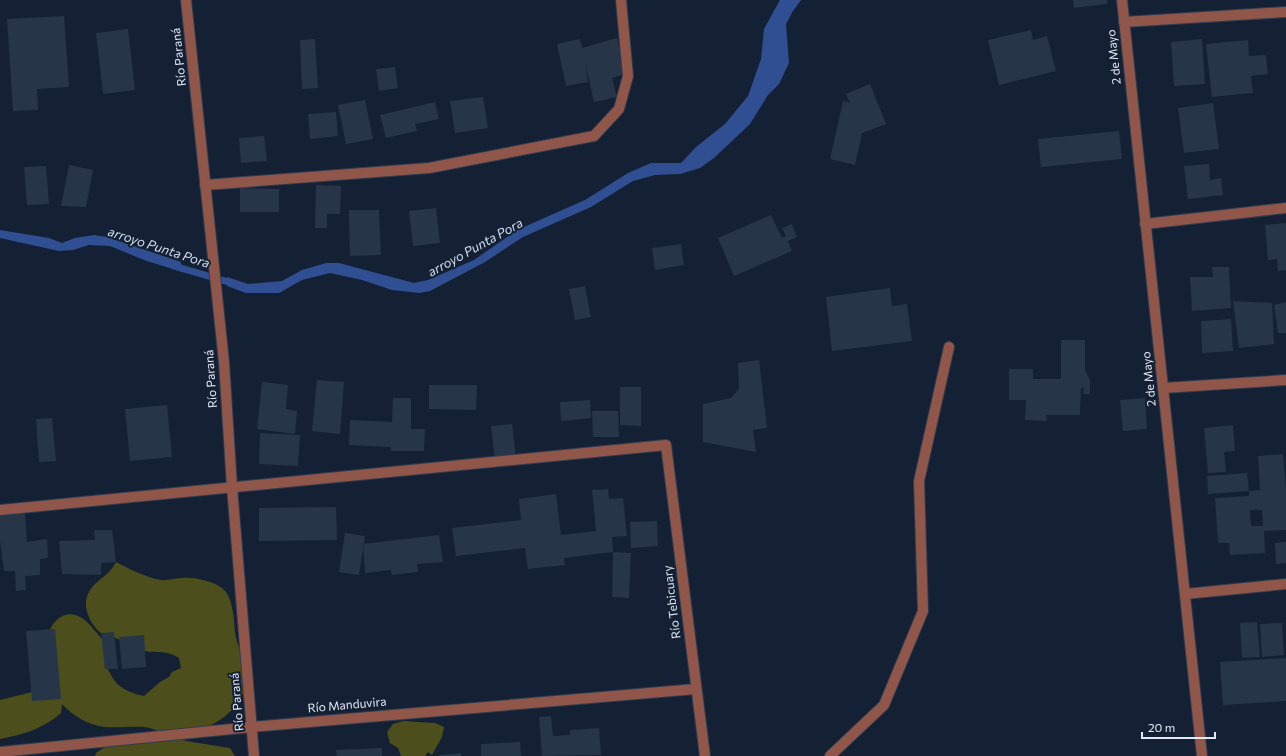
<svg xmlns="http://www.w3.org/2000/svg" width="1286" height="756" font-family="Commissioner,sans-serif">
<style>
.forest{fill:#4c4e1c}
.water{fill:#304e92}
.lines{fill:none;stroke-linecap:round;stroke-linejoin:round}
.stream{stroke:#304e92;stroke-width:7}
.building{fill:#273548;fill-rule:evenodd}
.minor-casing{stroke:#313d4f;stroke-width:12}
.minor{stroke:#90564a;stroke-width:10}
.labels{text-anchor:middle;stroke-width:4;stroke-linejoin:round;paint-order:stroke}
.street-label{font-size:12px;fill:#e1e9f6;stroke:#142134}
.water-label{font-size:13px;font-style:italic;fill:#d3ddf1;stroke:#142134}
</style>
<rect width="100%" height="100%" fill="#142134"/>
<g class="forest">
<path d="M116,562C129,569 145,577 161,580C168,581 175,578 182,578C195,577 213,581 223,589C233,597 234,620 235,632C236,639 238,646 241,652C243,660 246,678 246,686C246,690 242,696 240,699C226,723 201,730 176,737L186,741L230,748L235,756H95L96,753C105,747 121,735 132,733C143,732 154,744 165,741C168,741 171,739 174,737C164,735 155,728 145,727C131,726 118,728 105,727C88,725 73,716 62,704L61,713C45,728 22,735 0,739V700L44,689L49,631C61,608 79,610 94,630C97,633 102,638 103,642C105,648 104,655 105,661C106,667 111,675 114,680C120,689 134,694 144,696L160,682L169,677L172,672L181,668L179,658C163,648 156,655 141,650C132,647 124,642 116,638C111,636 105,635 101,633C90,624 82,607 88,594C93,583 101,580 109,572C112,569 114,565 116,562Z"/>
<polygon points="403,721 435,723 444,727 442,737 432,755 428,752 425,756 401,756 398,748 390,743 387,732 393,724"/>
</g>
<g class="water">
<polygon points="780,0 801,0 793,11 786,24 789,63 779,84 768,95 750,124 714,158 700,168 680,174 655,175 633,181 591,207 523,237 485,262 430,291 419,293 392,290 362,280 330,273 302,280 279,293 246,293 227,286 227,277 248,284 282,281 302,270 326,263 339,263 414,283 428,280 474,260 517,230 585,200 628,173 651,163 681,163 696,147 725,124 748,96 761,59 764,29"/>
<polygon points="0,230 49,238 62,243 75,238 94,235 107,237 181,262 182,272 144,260 110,246 89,245 73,250 59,251 0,238"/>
</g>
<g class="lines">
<polyline class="stream" points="174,266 235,284"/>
</g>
<g class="building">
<polygon points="1073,0 1107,0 1107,4 1074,8"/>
<polygon points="64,16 69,87 37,89 38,110 13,111 7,19"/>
<polygon points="128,29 135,90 103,94 96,33"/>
<polygon points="1031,30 1033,40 1047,36 1056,71 999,85 988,40"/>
<polygon points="617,38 626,74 612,78 617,97 594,102 585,62 588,82 566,86 557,44 580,39 582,48"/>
<polygon points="315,39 318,88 302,89 300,40"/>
<polygon points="1202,39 1205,84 1174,86 1171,42"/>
<polygon points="1248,40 1249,56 1266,55 1268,74 1251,76 1253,93 1212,97 1206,44"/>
<polygon points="395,67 398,88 379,91 376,69"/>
<polygon points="870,84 886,124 862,133 855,165 830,159 843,101 850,103 846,94"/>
<polygon points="483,97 488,128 455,133 450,101"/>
<polygon points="365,100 373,139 346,144 338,105"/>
<polygon points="435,102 439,119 415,124 417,131 386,138 380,115"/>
<polygon points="1213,103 1219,149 1184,153 1178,108"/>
<polygon points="336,112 338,136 310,139 308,114"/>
<polygon points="1119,131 1122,159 1041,167 1038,139"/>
<polygon points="264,136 267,161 241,163 239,138"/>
<polygon points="1209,164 1210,180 1221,178 1223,195 1188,199 1184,166"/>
<polygon points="69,165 93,170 86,207 61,206"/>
<polygon points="46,166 49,204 27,205 24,167"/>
<polygon points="316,185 341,186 340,214 327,214 327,228 315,228"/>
<polygon points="240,188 279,189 279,212 240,212"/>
<polygon points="436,208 440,243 413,246 409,211"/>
<polygon points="349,210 379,210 381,255 350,256"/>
<polygon points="771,215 782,238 786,236 782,228 792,224 797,237 788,241 792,251 734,276 718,238"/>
<polygon points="1286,223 1286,270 1278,271 1277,259 1268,260 1265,225"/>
<polygon points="681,244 684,265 655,270 652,248"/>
<polygon points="1212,267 1229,267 1231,308 1192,311 1190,277 1213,277"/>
<polygon points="585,286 591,317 575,320 569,289"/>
<polygon points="890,288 892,306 907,304 912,341 832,351 826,297"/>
<polygon points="1233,301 1272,303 1274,344 1239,348"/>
<polygon points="1286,302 1286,333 1278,333 1274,305"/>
<polygon points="1231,319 1233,351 1202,353 1201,321"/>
<polygon points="1061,340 1085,340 1085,370 1090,380 1090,394 1083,394 1084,388 1081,388 1080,415 1046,415 1047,421 1025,420 1026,400 1009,400 1009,369 1033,369 1033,379 1061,379"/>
<polygon points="759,360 767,428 753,430 756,452 703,442 703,404 731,398 739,389 738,363"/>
<polygon points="317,380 344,382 340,434 312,431"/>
<polygon points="262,382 288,385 286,409 297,411 295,434 257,429"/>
<polygon points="429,385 477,385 476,410 429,409"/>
<polygon points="620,387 641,387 641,426 620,425"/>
<polygon points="393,398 411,398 411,429 425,429 424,451 391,451 391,447 349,445 350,420 392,422"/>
<polygon points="1145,398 1147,429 1123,431 1120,400"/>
<polygon points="590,400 591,418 561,421 560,402"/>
<polygon points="167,405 172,457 130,461 125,409"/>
<polygon points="592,411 618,411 619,437 593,437"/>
<polygon points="52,418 56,461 39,462 36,419"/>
<polygon points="512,424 516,458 495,460 491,426"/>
<polygon points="1233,425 1235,451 1224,452 1226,472 1208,473 1204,428"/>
<polygon points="260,433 300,435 298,466 259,464"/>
<path d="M1283,454L1286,488V530L1264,531L1265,553L1230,555L1229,543H1218L1215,498L1249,496V491L1260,490L1258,456ZM1250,510H1262L1263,526H1251Z"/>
<polygon points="1247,473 1249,491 1208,494 1207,476"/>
<polygon points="608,489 609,499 623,498 627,536 612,537 613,552 564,558 565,565 528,569 525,548 456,556 452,528 521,520 519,499 556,494 561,535 596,531 592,490"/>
<polygon points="336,507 337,540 259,541 259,508"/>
<polygon points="0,514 25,514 27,542 47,539 48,558 40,559 40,575 25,576 26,590 16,591 15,571 4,571 0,541"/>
<polygon points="657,521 658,546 631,548 630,522"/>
<polygon points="94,530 112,530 116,562 101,563 101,575 62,574 59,541 95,540"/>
<polygon points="345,533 365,536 359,575 339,572"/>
<polygon points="439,535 443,562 417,564 418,572 392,575 391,570 365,573 363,544"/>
<polygon points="1286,542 1286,563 1276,564 1275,543"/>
<polygon points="613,552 631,553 629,598 612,597"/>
<polygon points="1257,622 1260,657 1242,658 1240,623"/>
<polygon points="1282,623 1284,655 1262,657 1260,624"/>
<polygon points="55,629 61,699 32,701 26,631"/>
<polygon points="114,632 118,669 105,669 101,633"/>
<polygon points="144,635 146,667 122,669 119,637"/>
<polygon points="1286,658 1286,701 1223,705 1220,662"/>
<polygon points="551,716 553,736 570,735 570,730 599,728 601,755 542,756 539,717"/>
<polygon points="520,742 521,756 481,756 481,744"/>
<polygon points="382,748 382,756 337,756 336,750"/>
<polygon points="461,753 461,756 439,756 439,755"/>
</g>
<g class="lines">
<g class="minor-casing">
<g id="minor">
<polyline points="186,0 224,362 232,487 254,756"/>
<polyline points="1122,0 1202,756"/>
<polyline points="1124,22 1286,12"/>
<polyline points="205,185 429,168 594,136 619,109 628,76 621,0"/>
<polyline points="1145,224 1286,208"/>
<polyline points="1163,388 1286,380"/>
<polyline points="0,510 666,445 705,756"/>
<polyline points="1185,594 1286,584"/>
<polyline points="0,752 252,727 696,689"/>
<polyline points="830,756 884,705 923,611 919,481 949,347"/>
</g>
</g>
<use href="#minor" class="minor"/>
</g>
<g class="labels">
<g class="street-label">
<text transform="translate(179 57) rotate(-96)" y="4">Río Paraná</text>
<text transform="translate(1114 57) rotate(-96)" y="4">2 de Mayo</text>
<text transform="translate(211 379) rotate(-94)" y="4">Río Paraná</text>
<text transform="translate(1149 379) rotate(-96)" y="4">2 de Mayo</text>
<text transform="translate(672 602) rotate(-97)" y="4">Río Tebicuary</text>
<text transform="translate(237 702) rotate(-95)" y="4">Río Paraná</text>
<text transform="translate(347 705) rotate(-5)" y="4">Río Manduvira</text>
</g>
<g class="water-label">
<text transform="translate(159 247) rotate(18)" y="5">arroyo Punta Pora</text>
<text transform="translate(475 247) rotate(-29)" y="5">arroyo Punta Pora</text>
</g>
</g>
<path d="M1142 732v6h73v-6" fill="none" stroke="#e1e9f6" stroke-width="2"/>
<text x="1148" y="732" font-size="12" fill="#e1e9f6" stroke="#142134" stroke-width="3" paint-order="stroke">20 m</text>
</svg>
